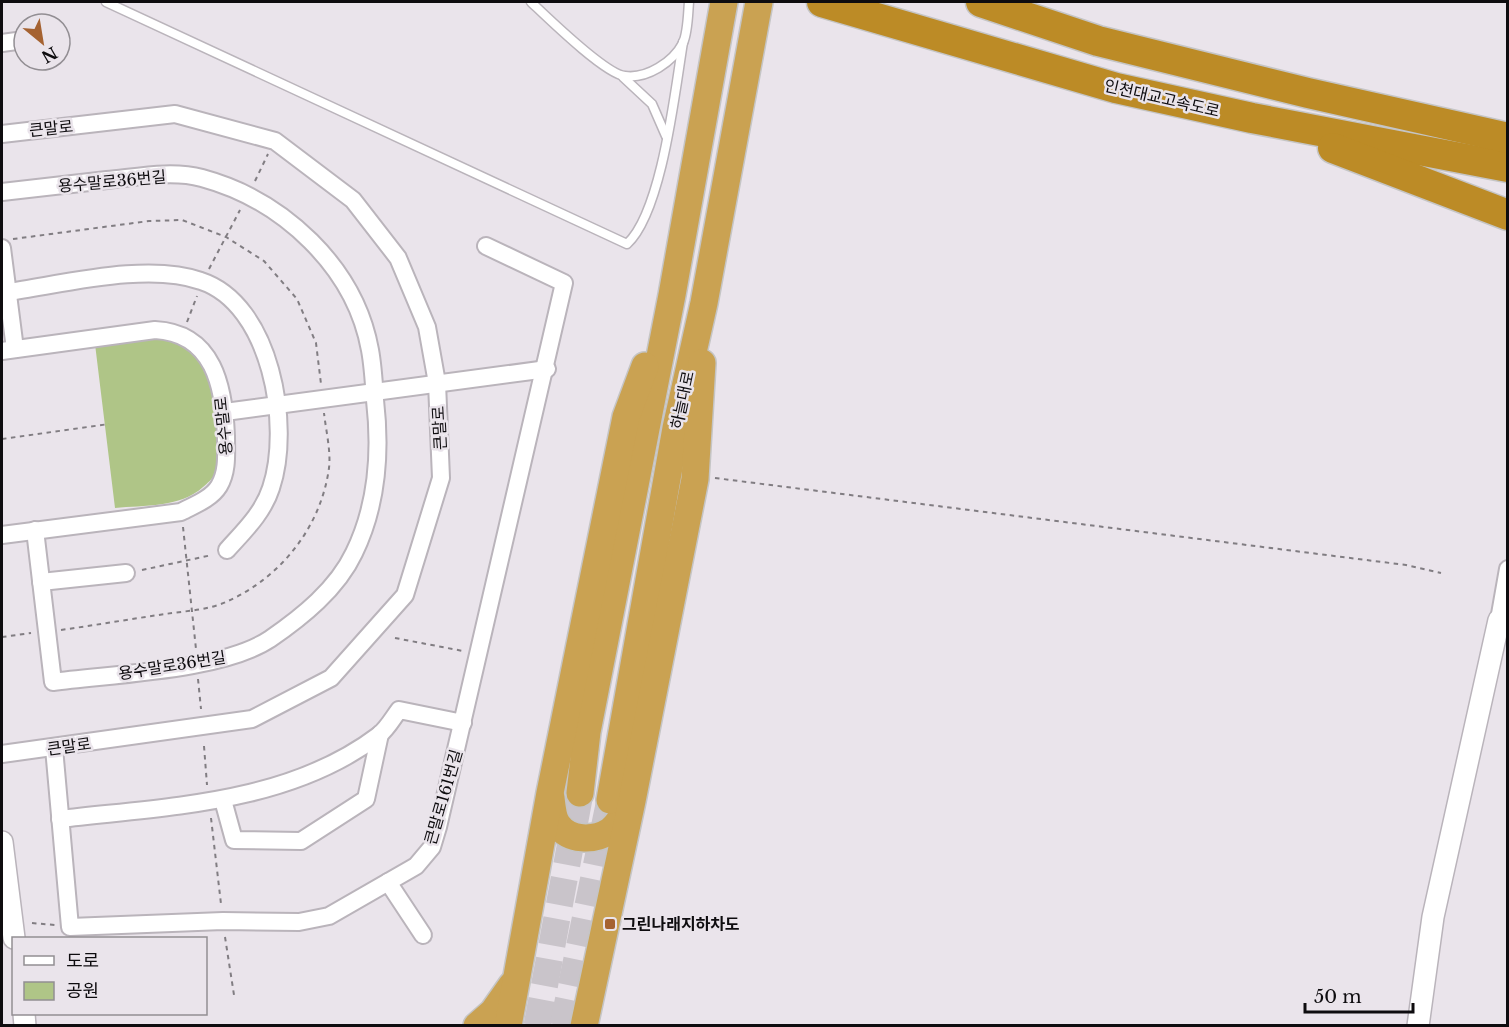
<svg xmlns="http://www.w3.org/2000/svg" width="1509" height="1027" font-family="'Libre Baskerville','Noto Sans KR',serif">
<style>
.green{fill:#afc587}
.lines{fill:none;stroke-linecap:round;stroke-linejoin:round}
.trunk-tunnel{stroke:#c9c4ca;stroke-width:27;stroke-dasharray:27 14;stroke-linecap:butt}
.service-casing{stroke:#bab4bb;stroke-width:11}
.minor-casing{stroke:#bab4bb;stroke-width:20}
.tertiary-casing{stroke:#bab4bb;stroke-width:24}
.trunk-casing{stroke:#c5c5c5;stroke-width:30}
.motorway-casing{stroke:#c5c5c5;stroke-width:33}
.path{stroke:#817d82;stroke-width:2;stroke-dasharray:4.5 4.5;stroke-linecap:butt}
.service{stroke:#fff;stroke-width:8}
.minor{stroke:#fff;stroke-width:16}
.tertiary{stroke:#fff;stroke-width:21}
.trunk{stroke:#caa252;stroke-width:27}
.motorway{stroke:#bc8b26;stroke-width:30}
.poi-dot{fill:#a56231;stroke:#eae4eb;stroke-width:2}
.labels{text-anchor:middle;stroke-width:5;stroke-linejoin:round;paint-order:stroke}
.street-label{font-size:16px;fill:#0e0c0f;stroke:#eae4eb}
.poi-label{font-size:16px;font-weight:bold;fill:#0e0c0f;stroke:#eae4eb;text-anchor:start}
</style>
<rect width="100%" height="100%" fill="#eae4eb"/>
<path class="green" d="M161,336C175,340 187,344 197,354C214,371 225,452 215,474C213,478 207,484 203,487C180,508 144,505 115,508L95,344Z"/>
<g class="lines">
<g class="trunk-tunnel">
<polyline points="537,1026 580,793"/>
<polyline points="563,1026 610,800"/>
</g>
<g class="service-casing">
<g id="service">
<path d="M106,2L627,244C662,212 675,91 683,42"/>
<path d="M531,2C547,17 605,74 625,76C647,79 673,62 683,43C688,32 688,13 689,2"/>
<polyline points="623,77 652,104 666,136"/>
</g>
</g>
<g class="minor-casing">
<g id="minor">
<polyline points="2,43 24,40"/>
<polyline points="2,134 175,114 275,141 353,200 398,258 427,327 437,383 441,478 405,595 331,678 252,719 2,754"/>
<path d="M2,192C37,188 72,184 107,180C138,177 172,170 202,178C283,200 355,267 370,350C373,366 374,384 375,400C381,452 377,506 354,553C337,589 302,617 270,639C222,671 112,674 53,682L35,530"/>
<polyline points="2,248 15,349"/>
<path d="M8,292C64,284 148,262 201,281C271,304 292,426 271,488C263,513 244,531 227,550"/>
<path d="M2,351L155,330C214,333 224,387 226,436C226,453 228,471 219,486C211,499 194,505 181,512L2,535"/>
<polyline points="225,412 547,369"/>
<polyline points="41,582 126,573"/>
<polyline points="1499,620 1508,569"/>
<polyline points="54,748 70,927 223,921 299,922 329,916 416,866 432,847 438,827 564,283 486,246"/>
<polyline points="223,800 234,840 301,841 366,799 380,734"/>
<path d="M60,819C169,806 288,804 379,735C387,729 393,718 399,710L463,723"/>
<polyline points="388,882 423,935"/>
</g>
</g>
<g class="tertiary-casing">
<g id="tertiary">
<polyline points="2,842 14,938"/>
<polyline points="24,1014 25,1026"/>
<polyline points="1418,1026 1433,917 1499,620 1508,621"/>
</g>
</g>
<g class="trunk-casing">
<g id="trunk">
<polyline points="580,793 587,732 672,295 724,2"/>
<path d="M551,798C552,806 553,819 558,825C569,841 594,841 610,831C619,824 624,814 630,804"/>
<polyline points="610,800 676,428 704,303 759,2"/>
<polyline points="477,1026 493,1012 512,985"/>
<polyline points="508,1026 550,793 626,417 645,366"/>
<polyline points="584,1026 632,801 695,479 702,363"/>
</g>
</g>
<g class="motorway-casing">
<g id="motorway">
<polyline points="822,2 1116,88 1252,118 1508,167"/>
<polyline points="981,2 1098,41 1308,93 1508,138"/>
<polyline points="1333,148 1508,215"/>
</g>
</g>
<g class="path">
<polyline points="255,181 268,154"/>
<polyline points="13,239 149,221 182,220 226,237 264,261 297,299 316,343 321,384"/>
<polyline points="209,269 240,210"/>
<polyline points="187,322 197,296"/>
<polyline points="2,439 109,424"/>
<polyline points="715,478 1406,565 1441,573"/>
<polyline points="183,527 196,649"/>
<polyline points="142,570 212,555"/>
<path d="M61,630C96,625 131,619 165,614C185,611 210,610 228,601C281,577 321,527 329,468C331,451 326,431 324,413"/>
<polyline points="2,637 31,633"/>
<polyline points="395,638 463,651"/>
<polyline points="198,679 201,709"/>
<polyline points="204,746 207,785"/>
<polyline points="211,818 221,904"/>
<polyline points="32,923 55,925"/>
<polyline points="225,937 234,995"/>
</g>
<use href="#service" class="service"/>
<use href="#minor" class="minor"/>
<use href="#tertiary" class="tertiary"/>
<use href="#trunk" class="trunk"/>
<use href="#motorway" class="motorway"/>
</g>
<rect class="poi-dot" x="604" y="918" width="12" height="12" rx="3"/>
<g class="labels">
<g class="street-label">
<text transform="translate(1162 98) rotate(13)" y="6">인천대교고속도로</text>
<text transform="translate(51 128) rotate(-6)" y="6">큰말로</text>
<text transform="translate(112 181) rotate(-5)" y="6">용수말로36번길</text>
<text transform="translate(682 400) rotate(-78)" y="6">하늘대로</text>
<text transform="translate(223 426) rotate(-96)" y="6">용수말로</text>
<text transform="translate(439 428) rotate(-93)" y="6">큰말로</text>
<text transform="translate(172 665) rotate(-9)" y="6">용수말로36번길</text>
<text transform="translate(69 746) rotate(-8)" y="6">큰말로</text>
<text transform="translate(443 797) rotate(-74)" y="6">큰말로161번길</text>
</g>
<g class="poi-label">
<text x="622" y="930">그린나래지하차도</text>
</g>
</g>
<rect width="1509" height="1027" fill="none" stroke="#0e0c0f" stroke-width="6"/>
<rect x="12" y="937" width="195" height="78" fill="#eae4eb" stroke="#928e93" stroke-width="1.5"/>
<rect x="24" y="956" width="30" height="9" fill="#ffffff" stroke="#928e93" stroke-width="1.5"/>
<text x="66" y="967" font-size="18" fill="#0e0c0f">도로</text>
<rect x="24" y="982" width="30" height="18" fill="#afc587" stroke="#928e93" stroke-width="1.5"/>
<text x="66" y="997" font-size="18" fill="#0e0c0f">공원</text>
<g transform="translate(42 42) rotate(150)"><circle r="28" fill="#eae4eb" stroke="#928e93" stroke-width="1.5"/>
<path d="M0-4.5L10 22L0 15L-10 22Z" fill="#a56231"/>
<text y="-9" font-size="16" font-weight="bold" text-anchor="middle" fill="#0e0c0f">N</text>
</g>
<path d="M1305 1003v9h108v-9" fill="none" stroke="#0e0c0f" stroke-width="3"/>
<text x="1314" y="1003" font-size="18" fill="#0e0c0f" stroke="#eae4eb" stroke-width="4.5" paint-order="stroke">50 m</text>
</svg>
